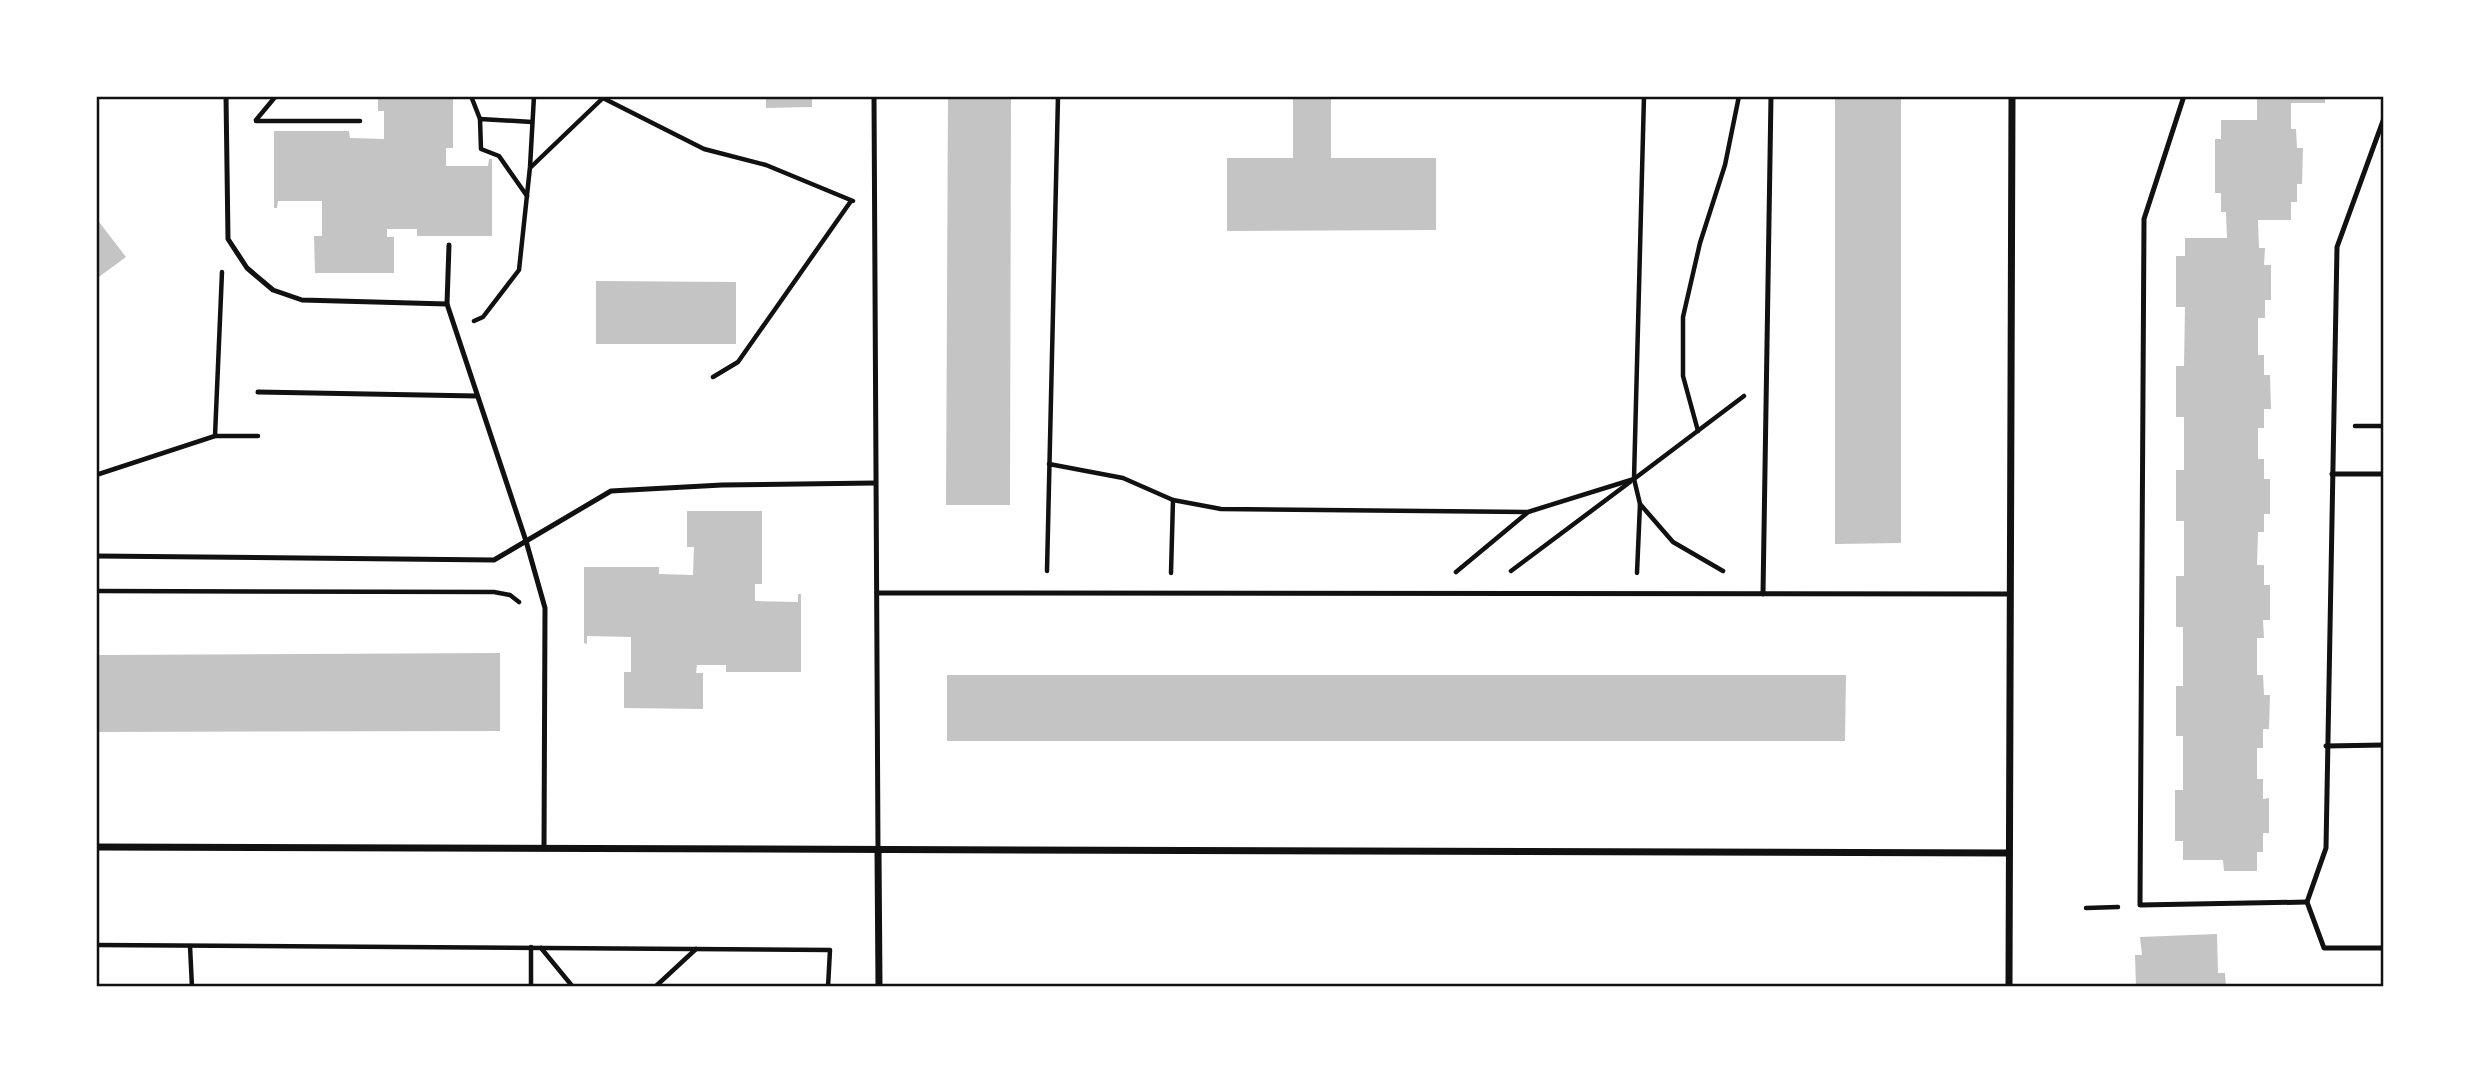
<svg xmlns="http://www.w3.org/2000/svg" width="2480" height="1083" font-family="Manrope,sans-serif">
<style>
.building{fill:#c4c4c4}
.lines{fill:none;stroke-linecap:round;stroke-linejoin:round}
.path{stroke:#111;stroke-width:4.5}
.service{stroke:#111;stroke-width:5}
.minor{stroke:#111;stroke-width:7}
.neatline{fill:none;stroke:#111;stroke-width:2.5}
</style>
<rect width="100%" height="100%" fill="#fff"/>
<g class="building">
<polygon points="378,96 453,96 453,148 446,148 446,166 488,166 489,159 492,159 492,236 417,236 417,229 387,229 387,237 394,237 394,273 315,273 314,236 322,236 322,201 278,201 277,208 274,208 274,131 349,131 350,138 384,139 384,111 378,111"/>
<polygon points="766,96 812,96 812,107 766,108"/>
<polygon points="948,96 1011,96 1010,505 946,505"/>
<polygon points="1293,96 1331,96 1331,158 1436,158 1436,230 1227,231 1227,158 1293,158"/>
<polygon points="1835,96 1901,96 1901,543 1835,544"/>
<polygon points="2257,96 2325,96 2325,103 2291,103 2291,129 2296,129 2297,148 2303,148 2302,184 2297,184 2297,202 2291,202 2291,220 2258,220 2259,248 2265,248 2264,265 2271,265 2271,300 2265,300 2265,318 2258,318 2258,355 2264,355 2264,375 2270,375 2271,409 2264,409 2264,428 2258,428 2258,459 2264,459 2264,479 2270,479 2270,514 2264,514 2264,532 2258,532 2257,565 2264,565 2264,585 2270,585 2270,620 2263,620 2264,638 2257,638 2257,675 2263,675 2264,695 2270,695 2269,729 2263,729 2263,748 2257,748 2257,779 2263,779 2263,799 2269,798 2269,833 2263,833 2263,852 2257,852 2257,871 2224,871 2223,860 2183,860 2183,841 2175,841 2175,790 2183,790 2183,736 2176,736 2176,686 2183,686 2183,627 2176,627 2176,576 2184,576 2184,521 2176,521 2176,470 2184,470 2184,417 2176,417 2176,366 2184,366 2185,307 2176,307 2176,256 2185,256 2185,238 2227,238 2226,212 2221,212 2221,193 2215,193 2215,139 2221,139 2221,120 2257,120"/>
<polygon points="96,218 126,257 96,279"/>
<polygon points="596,281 736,282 736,344 596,344"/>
<polygon points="687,511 762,511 762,584 755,584 755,601 798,602 798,594 801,594 801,672 726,672 726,665 697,665 696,673 703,673 703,709 624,708 624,672 631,672 631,637 587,636 587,644 584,643 584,567 659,567 659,574 693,575 694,547 687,547"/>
<polygon points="500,653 500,731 96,732 96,655"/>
<polygon points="947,675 1846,675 1845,741 947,741"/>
<polygon points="2217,934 2218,973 2225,973 2226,987 2136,987 2135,955 2142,955 2140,937"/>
</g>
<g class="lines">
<g class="path">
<polyline points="471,96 480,119"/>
<polyline points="599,96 704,149 766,165 853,201"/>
<polyline points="1644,96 1634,479 1640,504 1673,542 1723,571"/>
<polyline points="256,120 276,96"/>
<polyline points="256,121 360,121"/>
<polyline points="531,167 603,98"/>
<polyline points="527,196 499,156 481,149 480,119 532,122"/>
<polyline points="474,321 483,317 519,270 530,167 534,96"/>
<polyline points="713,377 738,362 851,201"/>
<polyline points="2355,426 2384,426"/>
<polyline points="1698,431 1683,376 1683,317 1700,243 1725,165 1739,96"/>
<polyline points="215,436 222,272"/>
<polyline points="1049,464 1123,478 1173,500 1221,509 1528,512 1634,479 1744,396"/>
<polyline points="96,475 215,436 258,436"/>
<polyline points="1047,571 1058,96"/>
<polyline points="1511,571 1630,482"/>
<polyline points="1456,572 1527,513"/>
<polyline points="1171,573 1173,500"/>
<polyline points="1637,573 1640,504"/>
<polyline points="96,591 494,592 510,595 519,602"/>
<polyline points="2086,908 2118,907"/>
<polyline points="96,945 830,950 828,987"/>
<polyline points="190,946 192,987"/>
<polyline points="531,947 531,987"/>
<polyline points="541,948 573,987"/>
<polyline points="655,987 696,949"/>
</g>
<g class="service">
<polyline points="226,96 228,239 247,268 273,290 302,300 447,304 526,541 545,608 544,849"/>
<polyline points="874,96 878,850"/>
<polyline points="2184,96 2144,219 2140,905 2307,902"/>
<polyline points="2384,118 2337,247 2326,848 2307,902 2324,948 2384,948"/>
<polyline points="447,304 449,245"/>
<polyline points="258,392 477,396"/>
<polyline points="2332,474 2384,474"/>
<polyline points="96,556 494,560 611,491 722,485 875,483"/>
<polyline points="877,593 2010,594"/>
<polyline points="1763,594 1771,96"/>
<polyline points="2326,746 2384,745"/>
</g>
<g class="minor">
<polyline points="96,847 2009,853"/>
<polyline points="878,850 879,987"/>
<polyline points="2009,987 2012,96"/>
</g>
</g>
<rect width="2480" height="1083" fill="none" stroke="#ffffff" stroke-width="196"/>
<rect x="98" y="98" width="2284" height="887" class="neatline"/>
</svg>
